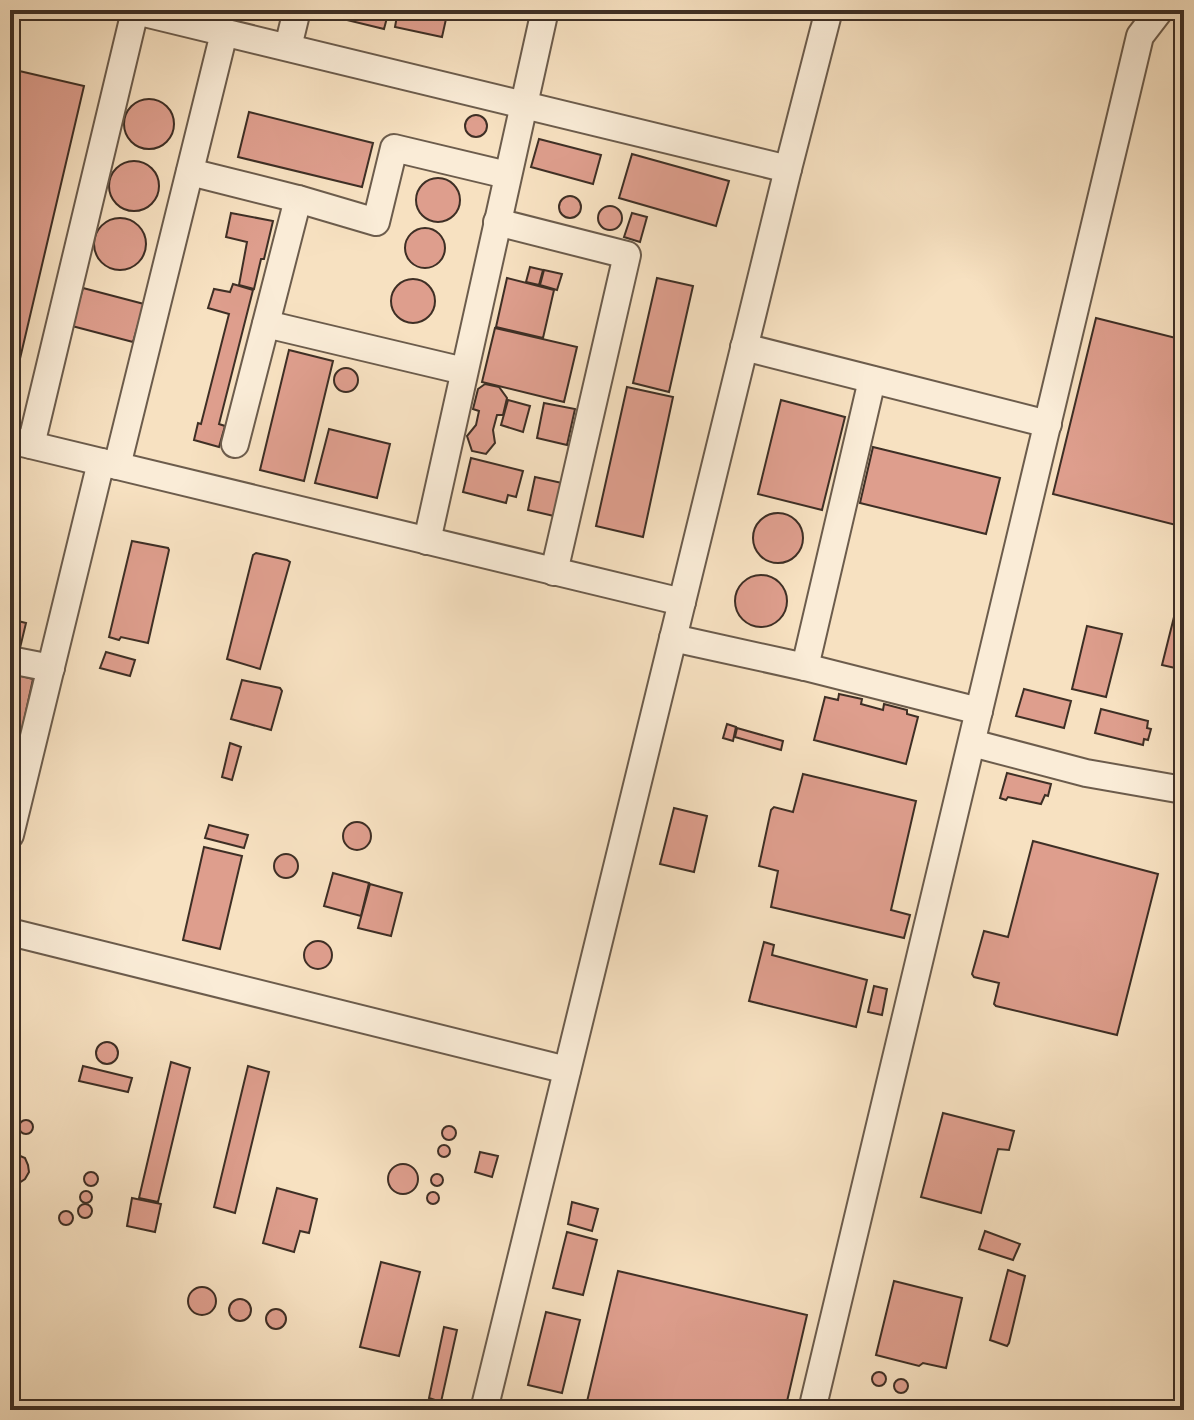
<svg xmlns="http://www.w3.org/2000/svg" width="1194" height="1420" font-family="'IM FELL Double Pica',serif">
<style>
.building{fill:#de9e8d;stroke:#3e2f25;stroke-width:2}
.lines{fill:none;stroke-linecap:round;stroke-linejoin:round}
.minor-casing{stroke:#6c5c4c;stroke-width:30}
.minor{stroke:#faecd7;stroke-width:26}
</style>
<rect width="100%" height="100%" fill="#f7e1c1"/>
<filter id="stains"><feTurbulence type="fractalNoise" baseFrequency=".0025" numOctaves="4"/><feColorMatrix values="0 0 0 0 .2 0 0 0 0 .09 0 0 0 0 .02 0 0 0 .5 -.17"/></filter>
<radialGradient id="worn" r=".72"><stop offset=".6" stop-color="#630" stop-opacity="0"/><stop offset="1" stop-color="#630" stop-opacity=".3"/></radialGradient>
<g class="building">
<polygon points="314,10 389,10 384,29 314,12"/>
<polygon points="398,10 448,10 442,37 395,27"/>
<polygon points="15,70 84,86 11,397 10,90"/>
<circle cx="149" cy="124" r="25"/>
<polygon points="249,112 373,143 362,187 238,157"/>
<circle cx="476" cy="126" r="11"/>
<polygon points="539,139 601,155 593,184 531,167"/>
<polygon points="632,154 729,181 716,226 619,198"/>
<circle cx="134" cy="186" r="25"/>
<circle cx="438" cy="200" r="22"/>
<circle cx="570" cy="207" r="11"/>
<circle cx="610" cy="218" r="12"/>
<polygon points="231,213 273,221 264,259 261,259 254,289 239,285 247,242 226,237"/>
<polygon points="632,213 647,217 640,242 624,237"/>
<circle cx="120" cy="244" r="26"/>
<circle cx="425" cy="248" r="20"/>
<polygon points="530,267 543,270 539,285 526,282"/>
<polygon points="544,270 562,274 557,290 540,285"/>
<polygon points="507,278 554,290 543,338 496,327"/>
<polygon points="657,278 693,286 669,392 633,383"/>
<circle cx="413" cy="301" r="22"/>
<polygon points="233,284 253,290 219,424 225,426 219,447 194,440 198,423 201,424 229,314 208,308 214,289 230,292"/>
<polygon points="83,288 144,304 133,342 72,326"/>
<polygon points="1096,318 1184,340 1184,527 1053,494"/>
<polygon points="495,328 577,347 564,402 482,382"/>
<polygon points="289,350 333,361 304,481 260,470"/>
<circle cx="346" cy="380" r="12"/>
<polygon points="485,384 499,387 507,398 503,415 497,415 493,430 495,443 486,454 472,451 467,436 476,425 479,411 473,409 478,389"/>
<polygon points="627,387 673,397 643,537 596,526"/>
<polygon points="508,400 530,406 523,432 501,425"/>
<polygon points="781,400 845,417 822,510 758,494"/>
<polygon points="544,403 575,409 567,445 537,438"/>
<polygon points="329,429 390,444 377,498 315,483"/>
<polygon points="873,447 1000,478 986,534 860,503"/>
<polygon points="471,458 523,471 516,497 508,495 506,503 463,492"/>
<polygon points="535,477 562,483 554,516 528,510"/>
<circle cx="778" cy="538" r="25"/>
<polygon points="132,541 168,548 169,550 148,643 121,637 119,640 109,637"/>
<polygon points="256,553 287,560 290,562 260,669 227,659 253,555"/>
<circle cx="761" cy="601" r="26"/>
<polygon points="1175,613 1184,615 1184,670 1162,665"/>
<polygon points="10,619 26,623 20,648 10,645"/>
<polygon points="1087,626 1122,634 1106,697 1072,689"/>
<polygon points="106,652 135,660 130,676 100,668"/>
<polygon points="10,673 33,679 20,739 10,736"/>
<polygon points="242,680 280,688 282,691 271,730 231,719"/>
<polygon points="1024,689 1071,701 1064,728 1016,716"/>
<polygon points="839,694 862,699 861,704 883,710 884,704 907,710 907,714 918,717 906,764 814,740 825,697 838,700"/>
<polygon points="1101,709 1148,721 1147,728 1151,729 1148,740 1144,739 1143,745 1095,733"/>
<polygon points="727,724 736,727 733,741 723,738"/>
<polygon points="737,728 783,741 781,750 735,737"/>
<polygon points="230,743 241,747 232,780 222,777"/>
<polygon points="10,748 18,750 10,786"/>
<polygon points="1007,773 1051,784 1048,796 1045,795 1041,804 1008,797 1006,800 1000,798"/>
<polygon points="803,774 916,801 891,910 910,915 904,938 771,907 778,871 759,866 771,810 774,807 793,812"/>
<polygon points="674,808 707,816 694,872 660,864"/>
<circle cx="357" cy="836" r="14"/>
<polygon points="209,825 248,835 244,848 205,838"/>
<polygon points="1033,841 1158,874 1117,1035 996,1006 994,1004 999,983 974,977 972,974 984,931 1008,937"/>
<polygon points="204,847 242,856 220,949 183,940"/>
<circle cx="286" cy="866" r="12"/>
<polygon points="333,873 369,883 361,916 324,906"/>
<polygon points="370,884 402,893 391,936 358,928"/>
<circle cx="318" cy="955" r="14"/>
<polygon points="764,942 774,945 772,955 867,980 856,1027 749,1001"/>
<polygon points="874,986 887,989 882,1015 868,1012"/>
<circle cx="107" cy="1053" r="11"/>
<polygon points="171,1062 190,1068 158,1202 139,1198"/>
<polygon points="83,1066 132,1078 128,1092 79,1081"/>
<polygon points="248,1066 269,1072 235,1213 214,1207"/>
<polygon points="943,1113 1014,1131 1009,1150 998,1149 981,1213 921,1197"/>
<circle cx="26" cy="1127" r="7"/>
<circle cx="449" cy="1133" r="7"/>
<circle cx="444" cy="1151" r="6"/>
<polygon points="480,1152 498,1156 492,1177 475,1172"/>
<polygon points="18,1155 25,1158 28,1165 29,1172 25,1179 19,1183 12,1183 10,1182 10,1156"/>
<circle cx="403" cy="1179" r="15"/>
<circle cx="91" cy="1179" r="7"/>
<circle cx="437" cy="1180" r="6"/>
<polygon points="277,1188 317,1199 309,1233 300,1231 294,1252 263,1243"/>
<circle cx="86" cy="1197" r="6"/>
<circle cx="433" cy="1198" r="6"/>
<polygon points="132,1198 161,1204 155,1232 127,1226"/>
<polygon points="572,1202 598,1209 592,1231 568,1224"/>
<circle cx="85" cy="1211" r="7"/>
<circle cx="66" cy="1218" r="7"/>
<polygon points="985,1231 1020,1244 1013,1260 979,1249"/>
<polygon points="567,1232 597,1240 583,1295 553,1288"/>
<polygon points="381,1262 420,1272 399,1356 360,1347"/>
<polygon points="1008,1270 1025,1276 1009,1343 1007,1346 990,1340"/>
<polygon points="618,1271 807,1315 785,1410 585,1410"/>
<polygon points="894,1281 962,1298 946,1368 923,1363 919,1366 876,1355"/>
<circle cx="202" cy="1301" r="14"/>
<circle cx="240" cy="1310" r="11"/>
<circle cx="276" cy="1319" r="10"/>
<polygon points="546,1312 580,1320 562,1393 528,1385"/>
<polygon points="444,1327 457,1330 441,1402 429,1398"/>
<circle cx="879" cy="1379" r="7"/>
<circle cx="901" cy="1386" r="7"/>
<polygon points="274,1401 313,1409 273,1410"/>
</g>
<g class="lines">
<g class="minor-casing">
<g id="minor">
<polyline points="132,10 788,169"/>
<polyline points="288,47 297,10"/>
<polyline points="190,172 298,199 376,222 394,148 507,175"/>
<polyline points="497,222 627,255 554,572"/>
<polyline points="266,324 464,371"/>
<polyline points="744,347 1048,424"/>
<polyline points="10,440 682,602"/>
<polyline points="235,444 298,199"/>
<polyline points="31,445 135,11"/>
<polyline points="117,466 224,33"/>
<polyline points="427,541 545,10"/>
<polyline points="673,638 805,667 979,711"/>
<polyline points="10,660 51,668"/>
<polyline points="805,667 872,380"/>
<polyline points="972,743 1086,773 1183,790 1184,787"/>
<polyline points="10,835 101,462"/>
<polyline points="10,932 567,1070"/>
<polyline points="484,1410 788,169 829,10"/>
<polyline points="812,1410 1140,36 1160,10"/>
</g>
</g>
<use href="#minor" class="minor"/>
</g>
<rect width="1194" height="1420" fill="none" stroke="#f7e1c1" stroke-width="40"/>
<rect x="12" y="12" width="1170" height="1396" fill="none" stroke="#3e2f25" stroke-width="4"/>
<rect x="20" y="20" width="1154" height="1380" fill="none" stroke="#3e2f25" stroke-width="2"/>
<rect width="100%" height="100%" filter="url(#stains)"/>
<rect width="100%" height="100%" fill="url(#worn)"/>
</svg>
